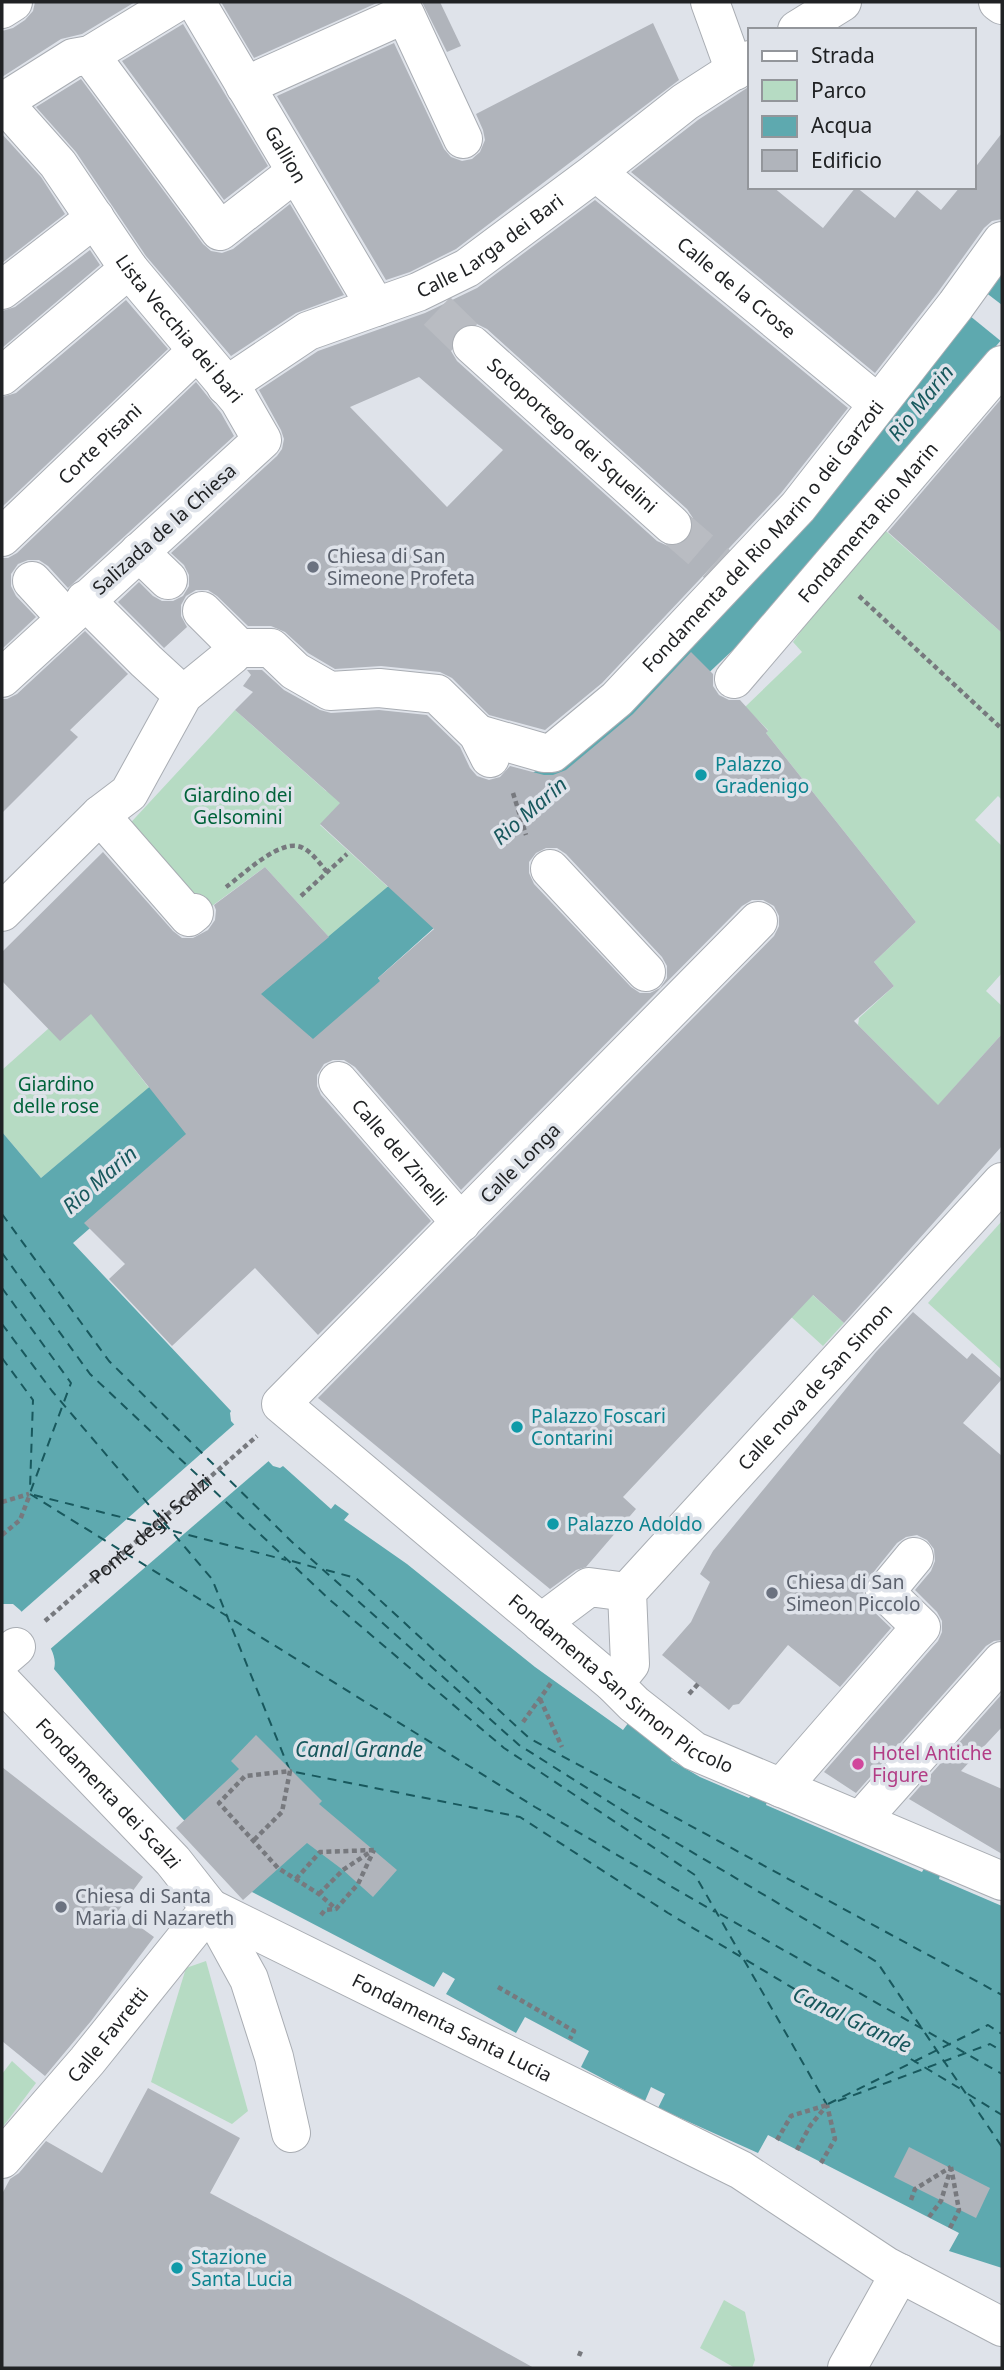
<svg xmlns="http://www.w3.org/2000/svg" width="1004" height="2370" font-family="'Noto Sans',sans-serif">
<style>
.green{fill:#b6dbc3}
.water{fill:#5ea9af}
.pier{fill:#dfe3ea}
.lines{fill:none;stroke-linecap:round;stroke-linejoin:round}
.ferry{stroke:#18585d;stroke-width:2;stroke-dasharray:9 7;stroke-linecap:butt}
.building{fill:#b0b4bb;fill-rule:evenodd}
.street-tunnel{stroke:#b9bcc2;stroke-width:38;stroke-dasharray:38 19;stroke-linecap:butt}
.street-casing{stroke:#a9adb3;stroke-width:40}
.path{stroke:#77797e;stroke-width:4.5;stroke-dasharray:5 3.5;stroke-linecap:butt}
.street{stroke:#fff;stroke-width:38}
.worship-dot{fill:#6b7280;stroke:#dfe3ea;stroke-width:2.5}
.culture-dot{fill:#0f9aa8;stroke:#dfe3ea;stroke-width:2.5}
.hotel-dot{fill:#d1479c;stroke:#dfe3ea;stroke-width:2.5}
.labels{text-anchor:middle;stroke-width:7;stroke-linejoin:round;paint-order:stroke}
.street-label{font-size:19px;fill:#202224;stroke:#dfe3ea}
.worship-label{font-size:19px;fill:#5b616d;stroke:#dfe3ea;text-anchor:start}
.culture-label{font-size:19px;fill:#0d838f;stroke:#dfe3ea;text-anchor:start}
.park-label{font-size:19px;fill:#00633a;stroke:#dfe3ea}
.hotel-label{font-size:19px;fill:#b23c85;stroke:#dfe3ea;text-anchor:start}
.water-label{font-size:21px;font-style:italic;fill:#18585d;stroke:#dfe3ea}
</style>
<rect width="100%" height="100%" fill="#dfe3ea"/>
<g class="green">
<polygon points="879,525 1002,633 1002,800 998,796 975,820 1002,846 1002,973 986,991 1002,1006 1002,1034 788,1273 844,1323 823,1346 744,1274 911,1078 858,1025 859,1018 894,986 874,962 916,922 766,733 768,730 745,707 802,652 793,642"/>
<polygon points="235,710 326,791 347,796 320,825 389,888 329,937 265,867 197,917 123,831"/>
<polygon points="95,1011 119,1049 149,1088 41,1178 2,1132 2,1070 48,1029"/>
<polygon points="1002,1221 1002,1370 928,1303"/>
<polygon points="206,1961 248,2111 232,2124 151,2082 186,1968"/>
<polygon points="12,2061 36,2083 2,2128 2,2074"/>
<polygon points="724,2300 745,2312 755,2360 752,2368 735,2368 700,2348"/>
</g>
<path class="water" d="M1002,258V339L771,614L531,841L378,978L386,988L320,1046L309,1036L73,1243L231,1411L230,1413L231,1421L273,1466L280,1468L283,1466L331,1509L335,1504L349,1514L344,1520L407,1564L535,1667L623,1730L629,1722L675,1753L671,1760L700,1777L749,1798L753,1792L768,1798L766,1805L922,1872L926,1865L941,1871L939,1879L1002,1906V2268L949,2251L959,2233L768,2135L758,2153L658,2108L665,2094L651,2087L645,2101L581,2067L589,2051L525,2017L516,2033L446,1994L455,1979L443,1972L434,1987L252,1892L180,1816L54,1669C60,1648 32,1625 20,1610L13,1604H2V1132L41,1178L504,789L557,759Z"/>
<g class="pier">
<polygon points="976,285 1002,305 1002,342 959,307"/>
<polygon points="237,1422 271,1459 48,1651 19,1614"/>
</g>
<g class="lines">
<g class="ferry">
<polyline points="2,1214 109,1361 291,1541 519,1745 633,1817 877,1962 1002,2147"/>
<polyline points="2,1253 90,1374 330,1600 504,1748 695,1875 741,1955"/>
<polyline points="2,1288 71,1383 30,1493"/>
<polyline points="2,1324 52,1391 212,1579 290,1771 520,1817 668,1913 964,2091"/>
<polyline points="2,1358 33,1400 30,1489"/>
<polyline points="30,1494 535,1807 715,1912"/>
<polyline points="34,1495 168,1529"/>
<polyline points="173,1531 286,1560"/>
<polyline points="292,1561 320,1569"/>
<polyline points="326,1570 356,1578 529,1738 1002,1995"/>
<polyline points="720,1914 1002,2074"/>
<polyline points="744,1960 827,2105"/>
<polyline points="968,2094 1002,2115"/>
<polyline points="838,2101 990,2044 1002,2051"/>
<polyline points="828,2104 988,2025 1002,2034"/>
</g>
</g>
<g class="building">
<polygon points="35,2 135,2 82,34 61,39 2,77 2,31 13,28 25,20 33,11"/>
<polygon points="221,2 379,2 254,58"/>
<polygon points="422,2 440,2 461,46 447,52"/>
<polygon points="653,23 679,80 456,249 410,272 386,280 277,96 394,43 444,149 451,157 462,161 472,159 480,152 485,140 483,130 476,114"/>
<polygon points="183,24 268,166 224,200 122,61"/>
<polygon points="81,79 203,244 211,251 222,253 233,249 290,204 344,295 296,313 231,356 146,256 76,152 36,107"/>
<polygon points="750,86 750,187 773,187 823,228 856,187 895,218 917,190 941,210 960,187 974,187 974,169 1002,133 1002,219 992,221 984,228 938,292 875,373 631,172 698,120"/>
<polygon points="2,134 41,177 65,214 2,263"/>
<path d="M595,200L848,408L781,493L602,683L545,730L489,715L452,678L440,672L381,666L335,669L308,653L285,632L271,626H248L217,596L208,590H196L186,596L181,605V616L187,627L164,648L118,602L139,582L153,596L162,601H173L183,596L189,586V575L184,565L171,553L277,456L282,449L284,439L281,430L259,390L318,351L425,313L477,288ZM466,324H477L487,329L687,509L693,518V529L688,540L679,546H668L657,541L457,361L451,351V340L456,330ZM419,377L503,450L447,507L350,407Z"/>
<polygon points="90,250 100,265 2,348 2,311 15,307"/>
<polygon points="126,300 168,349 2,507 2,397 16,393"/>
<polygon points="196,382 221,413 234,436 68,588 48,566 39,560 28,560 18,564 11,574 11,586 16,596 36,617 2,649 2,558 8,558 17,553"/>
<polygon points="1002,398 1002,633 888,532"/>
<polygon points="85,631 128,674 70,730 78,737 2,813 2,699 7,699 17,694"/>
<path d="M691,652L713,674V686L719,695L729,700H740L768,731L766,733L916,922L874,962L894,986L854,1021L938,1105L1002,1034V1146L844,1323L813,1295L623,1497L636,1509L586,1567L576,1570L550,1589L318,1398L774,936L779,926V916L774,906L763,900H752L742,906L461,1190L355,1067L344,1060H333L324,1064L317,1075V1086L321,1095L431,1221L318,1335L255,1268L172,1346L109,1279L125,1264L84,1223L186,1134L91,1014L60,1041L2,981V952L103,852L173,931L182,938H193L208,930L215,920L216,910L214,905L265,867L329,937L261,994L313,1039L380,981L378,978L434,929L320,824L340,803L235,710L253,692L243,686L251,675L247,670H262L284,690L320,710L331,713L379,710L427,715L460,747L470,768L477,776L489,780L500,777L510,766L544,775H553L566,770L633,714ZM546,848H557L566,854L662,957L667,966V978L660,988L650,993H640L631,987L534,884L529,873V862L536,853Z"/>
<polygon points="913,1312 967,1359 972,1353 1002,1379 963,1423 1002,1456 1002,1640 994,1641 986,1646 856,1793 824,1772 938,1641 942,1632 942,1621 937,1612 915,1590 931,1571 935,1561 934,1549 927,1540 917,1535 906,1537 897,1543 868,1579 863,1588 864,1599 870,1608 891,1628 840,1687 788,1645 739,1704 733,1705 729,1710 662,1655 691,1622 710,1582 700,1574 713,1551 876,1352"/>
<polygon points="1002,1694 1002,1727 961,1771 1002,1789 1002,1854 909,1799"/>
<polygon points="256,1735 322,1801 319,1804 397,1870 373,1897 343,1870 307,1843 243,1900 176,1828 239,1769 231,1761"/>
<polygon points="2,1767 143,1877 118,1911 154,1937 91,2021 45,2076 2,2041"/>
<polygon points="148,2088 240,2138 210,2193 408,2298 534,2368 2,2368 2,2194 10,2179 19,2173 46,2141 102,2173"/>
<polygon points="909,2147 990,2188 976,2218 894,2177"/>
</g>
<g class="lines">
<g class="street-tunnel">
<polyline points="437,311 472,345"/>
<polyline points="672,525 724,570"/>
</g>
<g class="street-casing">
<g id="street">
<path id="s2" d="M196,2L376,307"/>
<polyline points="710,2 735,71"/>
<polyline points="998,2 1002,5"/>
<polyline points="2,9 13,2"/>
<polyline points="797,30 842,2"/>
<polyline points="90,55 220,231 296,172"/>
<polyline points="245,86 405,14 463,139"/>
<path id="s3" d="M2,101L58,164L129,269L239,400L262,440L2,678"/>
<polyline points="3,102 73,58 90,55 177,2"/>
<path id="s4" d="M596,172L878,404"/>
<polyline points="2,290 95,218"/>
<path id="s5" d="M472,345L672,525"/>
<polyline points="2,376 129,269"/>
<path id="s6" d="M226,386L308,331L418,292L467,268L596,172L685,102L750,60"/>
<path id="s7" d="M2,537L197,351"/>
<polyline points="139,552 168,580"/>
<polyline points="32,581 66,618"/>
<polyline points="85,600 146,661 183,695"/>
<polyline points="202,611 239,648 271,648 295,671 330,691 379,688 437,694 478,734 490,758"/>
<path id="s8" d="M734,679L1002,365"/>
<path id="s9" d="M478,734L544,753H552L617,699L798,507L956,305L1002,241"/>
<polyline points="100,815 189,917 194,913"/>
<polyline points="550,869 646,972"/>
<polyline points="2,912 100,815 129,793 183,695 232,655"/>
<path id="s10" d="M758,921L281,1404L614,1684L634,1704L694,1751L1002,1881"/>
<path id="s11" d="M338,1081L461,1223"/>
<polyline points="541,1623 589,1587 627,1592"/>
<polyline points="2,1659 16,1647"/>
<path id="s12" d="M2,1682L173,1861L210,1908L249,1979L274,2057L291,2133"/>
<path id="s13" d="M614,1684L630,1664L627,1592L1002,1182"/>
<polyline points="781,1788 921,1627 885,1592 914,1557"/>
<polyline points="861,1820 1002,1661"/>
<path id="s14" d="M210,1908L741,2170L886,2266L1002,2327"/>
<path id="s15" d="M2,2159L87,2061L210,1908"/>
<polyline points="847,2368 900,2273"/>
</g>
</g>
<g class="path">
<polyline points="859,596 1002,729"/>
<polyline points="513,793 526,835"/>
<path d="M226,887C243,875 282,836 303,848C313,853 320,864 327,872"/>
<polyline points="301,896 347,854"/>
<polyline points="2,1502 29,1494"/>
<polyline points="2,1535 20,1520 30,1494"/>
<path id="s1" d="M45,1621L257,1436"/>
<polyline points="689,1694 698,1684"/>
<polyline points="540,1699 562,1747"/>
<polyline points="523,1722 551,1683"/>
<polyline points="254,1840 282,1812 290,1771 245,1776 219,1803 278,1868 319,1894 336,1909"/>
<polyline points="296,1879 320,1852 374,1850"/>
<polyline points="319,1894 343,1870 373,1850"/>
<polyline points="321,1915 325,1910 336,1909 358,1884 374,1850"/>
<polyline points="498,1987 574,2031 570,2039"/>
<polyline points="777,2140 791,2116 827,2105"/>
<polyline points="797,2150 810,2126 827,2105"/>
<polyline points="821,2163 835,2139 827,2105"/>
<polyline points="911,2200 915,2189 951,2167"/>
<polyline points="929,2217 941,2201 951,2168"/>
<polyline points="950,2228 959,2210 951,2167"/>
<polyline points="579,2356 581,2351"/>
</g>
<use href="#street" class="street"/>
</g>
<g class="worship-dot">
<circle cx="313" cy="567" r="7"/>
<circle cx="772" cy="1593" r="7"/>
<circle cx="61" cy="1907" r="7"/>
</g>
<g class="culture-dot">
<circle cx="701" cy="775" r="7"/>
<circle cx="517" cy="1427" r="7"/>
<circle cx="553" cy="1524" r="7"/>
<circle cx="177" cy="2268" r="7"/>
</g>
<circle class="hotel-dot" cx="858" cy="1764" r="7"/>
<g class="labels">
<g class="street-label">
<text dy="7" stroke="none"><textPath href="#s2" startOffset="177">Gallion</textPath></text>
<text dy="7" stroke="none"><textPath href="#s6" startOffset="301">Calle Larga dei Bari</textPath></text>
<text dy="7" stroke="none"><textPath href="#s4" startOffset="182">Calle de la Crose</textPath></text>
<text dy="7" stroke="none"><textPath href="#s3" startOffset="289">Lista Vecchia dei bari</textPath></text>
<text dy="7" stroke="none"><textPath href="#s5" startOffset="135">Sotoportego dei Squelini</textPath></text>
<text dy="7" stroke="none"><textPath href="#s7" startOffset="135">Corte Pisani</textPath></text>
<text dy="7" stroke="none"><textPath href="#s8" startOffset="206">Fondamenta Rio Marin</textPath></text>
<text transform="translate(164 529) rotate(-42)" y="7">Salizada de la Chiesa</text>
<text dy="7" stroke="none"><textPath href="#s9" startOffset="380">Fondamenta del Rio Marin o dei Garzoti</textPath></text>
<text dy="7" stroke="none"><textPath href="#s11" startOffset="94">Calle del Zinelli</textPath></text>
<text transform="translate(520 1163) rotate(-45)" y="7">Calle Longa</text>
<text dy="7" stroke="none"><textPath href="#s13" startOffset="376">Calle nova de San Simon</textPath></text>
<text dy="7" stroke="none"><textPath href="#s1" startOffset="140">Ponte degli Scalzi</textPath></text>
<text dy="7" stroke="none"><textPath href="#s10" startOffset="1120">Fondamenta San Simon Piccolo</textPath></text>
<text dy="7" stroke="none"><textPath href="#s12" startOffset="154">Fondamenta dei Scalzi</textPath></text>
<text dy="7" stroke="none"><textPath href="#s14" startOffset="270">Fondamenta Santa Lucia</textPath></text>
<text dy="7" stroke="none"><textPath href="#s15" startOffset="163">Calle Favretti</textPath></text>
</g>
<g class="worship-label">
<text x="327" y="563">Chiesa di San<tspan x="327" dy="22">Simeone Profeta</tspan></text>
<text x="786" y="1589">Chiesa di San<tspan x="786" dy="22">Simeon Piccolo</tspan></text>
<text x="75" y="1903">Chiesa di Santa<tspan x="75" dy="22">Maria di Nazareth</tspan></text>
</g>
<g class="culture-label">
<text x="715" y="771">Palazzo<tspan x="715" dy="22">Gradenigo</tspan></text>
<text x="531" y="1423">Palazzo Foscari<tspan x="531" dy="22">Contarini</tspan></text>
<text x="567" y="1531">Palazzo Adoldo</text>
<text x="191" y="2264">Stazione<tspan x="191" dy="22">Santa Lucia</tspan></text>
</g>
<g class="park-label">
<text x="238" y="802">Giardino dei<tspan x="238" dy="22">Gelsomini</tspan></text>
<text x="56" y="1091">Giardino<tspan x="56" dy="22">delle rose</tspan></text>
</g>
<g class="hotel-label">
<text x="872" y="1760">Hotel Antiche<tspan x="872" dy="22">Figure</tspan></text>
</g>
<g class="water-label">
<text transform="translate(921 403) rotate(-51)" y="7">Rio Marin</text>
<text transform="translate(530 811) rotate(-41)" y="7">Rio Marin</text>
<text transform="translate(100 1180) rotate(-41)" y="7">Rio Marin</text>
<text x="359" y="1757">Canal Grande</text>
<text transform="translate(852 2020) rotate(25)" y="7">Canal Grande</text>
</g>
</g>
<rect width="1004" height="2370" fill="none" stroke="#202224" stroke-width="7"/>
<rect x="748" y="28" width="228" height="161" fill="#dfe3ea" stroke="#93969b" stroke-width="2"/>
<rect x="762" y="51" width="35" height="10" fill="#ffffff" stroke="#93969b" stroke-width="2"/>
<text x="811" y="63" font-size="21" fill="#202224">Strada</text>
<rect x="762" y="80" width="35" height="21" fill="#b6dbc3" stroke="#93969b" stroke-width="2"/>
<text x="811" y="98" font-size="21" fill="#202224">Parco</text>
<rect x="762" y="116" width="35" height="21" fill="#5ea9af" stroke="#93969b" stroke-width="2"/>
<text x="811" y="133" font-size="21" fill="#202224">Acqua</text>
<rect x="762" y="150" width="35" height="21" fill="#b0b4bb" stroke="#93969b" stroke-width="2"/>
<text x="811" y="168" font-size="21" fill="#202224">Edificio</text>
</svg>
